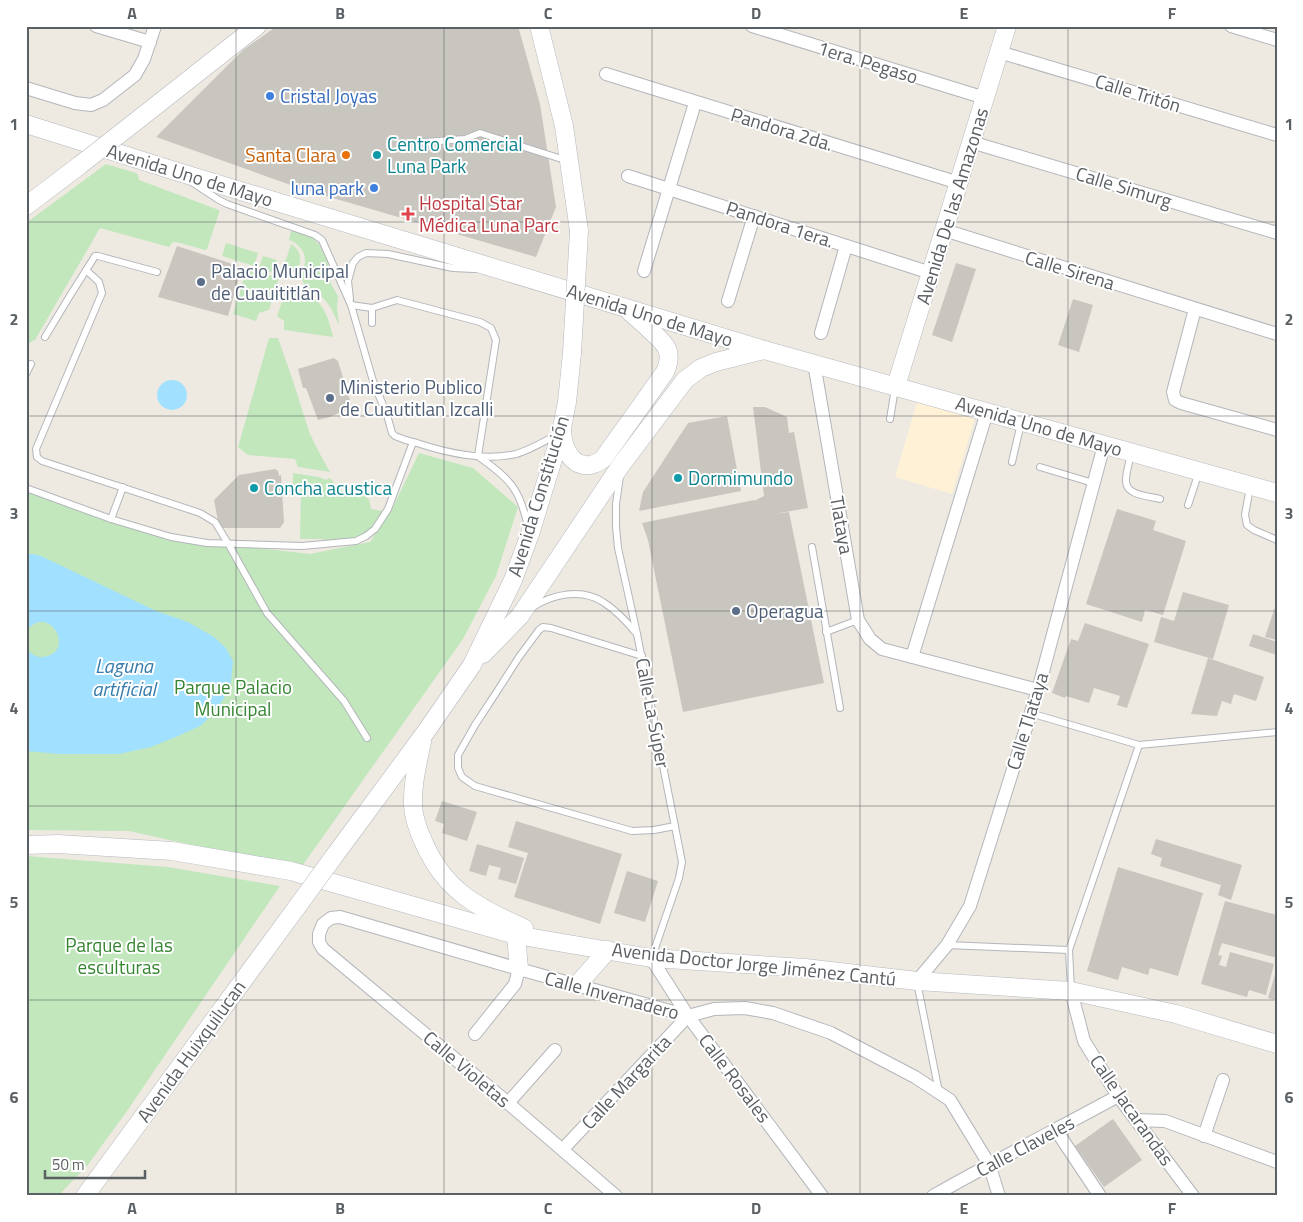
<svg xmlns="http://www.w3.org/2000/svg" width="1303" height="1222" font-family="'Titillium Web',sans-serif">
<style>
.commercial{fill:#fff1d6}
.green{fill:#c2e7bd}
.water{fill:#a1e0ff}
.building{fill:#c9c5bf}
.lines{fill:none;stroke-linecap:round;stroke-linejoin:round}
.lane-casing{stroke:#b3b6ba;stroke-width:8}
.street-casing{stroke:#b3b6ba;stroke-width:14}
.secondary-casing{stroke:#b4b8bd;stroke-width:19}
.lane{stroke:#fff;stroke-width:6}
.street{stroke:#fff;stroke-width:12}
.secondary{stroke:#fff;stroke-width:18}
.secondary-bridge-casing{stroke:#b4b8bd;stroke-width:19;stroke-linecap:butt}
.secondary-bridge{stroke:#fff;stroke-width:18}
.grid{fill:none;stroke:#5b6064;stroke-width:1;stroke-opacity:0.55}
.shop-dot{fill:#3f7fe0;stroke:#fff;stroke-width:2}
.food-dot{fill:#e8710a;stroke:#fff;stroke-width:2}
.culture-dot{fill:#0f9aa8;stroke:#fff;stroke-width:2}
.health-dot{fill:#e0444e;stroke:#fff;stroke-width:2}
.service-dot{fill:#5c6f8a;stroke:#fff;stroke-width:2}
.labels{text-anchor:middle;stroke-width:4;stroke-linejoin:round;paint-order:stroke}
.street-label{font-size:19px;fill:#5b6064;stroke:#fff}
.shop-label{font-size:19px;fill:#366cbe;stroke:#fff;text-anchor:start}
.culture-label{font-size:19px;fill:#0d838f;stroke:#fff;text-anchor:start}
.food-label{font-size:19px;fill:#c56008;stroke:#fff;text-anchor:end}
.health-label{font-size:19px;fill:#be3a42;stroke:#fff;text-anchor:start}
.service-label{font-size:19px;fill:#4e5e75;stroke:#fff;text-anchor:start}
.park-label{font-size:19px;fill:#358531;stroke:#fff}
.water-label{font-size:20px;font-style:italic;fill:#387cac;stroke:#fff}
.neatline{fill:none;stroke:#5b6064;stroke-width:2}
.grid-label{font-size:16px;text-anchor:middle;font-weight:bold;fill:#5b6064}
</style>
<rect width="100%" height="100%" fill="#eeeae2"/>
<polygon class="commercial" points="917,402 975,418 952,494 895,477"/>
<g class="green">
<path d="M106,164L136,173L138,175L139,180L219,210V213L207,249L205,250L180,243L173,242L169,247L100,228L35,340C28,342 25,348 28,355L26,359V223Z"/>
<path d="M292,227L306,232L320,245L328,263L331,284L338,296L337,308L339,325C334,314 330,304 320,295C316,291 307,288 304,284C299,276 305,268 305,260C305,250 297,243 289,240Z"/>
<polygon points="226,243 258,253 254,266 222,256"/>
<path d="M291,244C305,252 303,271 287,274C278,276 268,271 259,268L263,256L277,260L274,269L282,272Z"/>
<polygon points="247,268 279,278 269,310 259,313 256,321 233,314"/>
<path d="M288,284C318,296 326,305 333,337L284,330V321L277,316Z"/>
<polygon points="269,338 278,338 291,375 310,434 320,454 330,472 298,467 295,459 248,455 238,447"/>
<polygon points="419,453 473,468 518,507 496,576 463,639 300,869 129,831 26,830 26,488 137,528 207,542 310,554 370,542 394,505"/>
<polygon points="293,473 319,477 326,480 330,478 344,494 359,493 369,499 371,509 384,511 374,527 357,538 331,542 322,539 300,539 301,485 293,485"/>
<polygon points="26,856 168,867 280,886 127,1111 87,1166 58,1196 26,1196"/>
</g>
<g class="water">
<circle cx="172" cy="395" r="15"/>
<path d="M26,554H32L41,556L156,611L188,622L214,637L226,648L233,661L231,682L223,700L210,717L200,726L178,736L151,747L119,754H59L26,751V648C30,653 36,658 43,657C78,653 48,600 26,632Z"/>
</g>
<g class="building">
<polygon points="277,26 518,26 540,104 556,207 536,257 302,189 156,137 243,50"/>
<polygon points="177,246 242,267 228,316 158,297"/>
<polygon points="956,263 976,269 952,342 932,335"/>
<polygon points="1073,299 1093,305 1079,352 1058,345"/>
<polygon points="334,358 338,361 352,407 330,417 318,420 306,388 303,388 298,369"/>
<polygon points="753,407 765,407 787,417 789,433 794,432 808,508 774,514 789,512 824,683 683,712 648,540 642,523 754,500 754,501 764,496"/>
<polygon points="727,416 741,491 639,511 643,492 688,423"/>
<polygon points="275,469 278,471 279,476 281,475 284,522 280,528 221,528 219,526 214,500 239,475"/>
<polygon points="1117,509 1156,521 1153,530 1186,541 1163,615 1145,610 1142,622 1086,604"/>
<polygon points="1183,592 1229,605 1213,659 1154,642 1161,617 1174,621"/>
<polygon points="1277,601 1277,640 1265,637"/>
<polygon points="1085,623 1149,644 1127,708 1117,705 1120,696 1094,688 1089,703 1066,696 1065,698 1052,693 1071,639 1078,641"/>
<polygon points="1253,634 1277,642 1277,655 1249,646"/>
<polygon points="1208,658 1264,677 1256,701 1234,694 1231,704 1222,701 1217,716 1191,714"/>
<polygon points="442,801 477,812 467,841 442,833 444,824 435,821"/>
<polygon points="516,821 622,854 600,924 514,897 528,853 508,847"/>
<polygon points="1156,839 1242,865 1231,900 1218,895 1221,885 1160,866 1162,858 1151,854"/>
<polygon points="477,844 524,858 516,884 498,879 501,868 489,865 486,876 469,871"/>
<polygon points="1118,867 1203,893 1178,976 1150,968 1148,975 1122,967 1118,980 1087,971"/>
<polygon points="627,871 658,881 645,922 614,913"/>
<polygon points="1225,901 1277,915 1277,958 1222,943 1218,955 1222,956 1219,965 1226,967 1230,952 1274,964 1266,995 1249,990 1247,997 1201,984"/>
<polygon points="1276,971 1277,971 1277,1000 1268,998"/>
<polygon points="1113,1119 1142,1160 1104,1187 1075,1146"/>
</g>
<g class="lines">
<g class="lane-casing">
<g id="lane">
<polyline points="425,142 465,139 480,133 568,161"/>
<path d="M193,183L219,200L227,204L315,235L322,240L351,305L373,381L387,415L392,433L395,436C402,439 409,441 417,443C447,453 484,461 516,454C530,450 545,441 558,434"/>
<polyline points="86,270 99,282 102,293 36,449 37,457 42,461 200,513 215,522 229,545 267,613 344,701 367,738"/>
<polyline points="350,299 348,281 353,263 358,257 366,253 388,254 453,268 474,269"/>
<polyline points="351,305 372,308 397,300 480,322 491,328 496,340 478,456"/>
<polyline points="372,323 372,308"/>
<polyline points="45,337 71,294 95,256 98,256 157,272"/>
<polyline points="26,374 31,364"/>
<polyline points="890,419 895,388"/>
<path d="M1131,453C1130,460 1125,476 1126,482C1127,496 1150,496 1160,499"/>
<path d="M478,456C491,466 508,477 516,492C522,502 525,514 528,526"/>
<polyline points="1012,462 1021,423"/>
<polyline points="1040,467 1093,483"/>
<polyline points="620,476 616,504 616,527 618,548 637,634 682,862 679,878 652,957"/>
<polyline points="1250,487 1245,515 1247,525 1254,530 1277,540"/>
<polyline points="26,488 111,519 171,537 207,543 302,546 356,541 366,536 375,529 388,509 413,442"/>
<polyline points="1188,505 1199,472"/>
<polyline points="111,519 123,487"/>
<polyline points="812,547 840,708"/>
<path d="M533,607C553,594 582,588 603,602C616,610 627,622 637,634"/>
<polyline points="826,632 858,620"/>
<polyline points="642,656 551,628 543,627 539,630 519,657 496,693 475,725 458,755 458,768 462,777 475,786 632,831 654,830 675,826"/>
<polyline points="1030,713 1139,745 1069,950 1071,989"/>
<polyline points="1139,745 1277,732"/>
<polyline points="947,945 1069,950"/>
<polyline points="917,982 939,1092"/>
</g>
</g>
<g class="street-casing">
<g id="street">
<polyline points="96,26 150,42"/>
<polyline points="752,26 985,98"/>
<polyline points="1231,26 1277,40"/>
<polyline points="999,52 1277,135"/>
<polyline points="606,74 959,183"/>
<polyline points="26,88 75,103 91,105 103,100 135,75 144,59 155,26"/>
<polyline points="971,142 1277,233"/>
<polyline points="628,176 931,273"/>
<polyline points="944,230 1277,334"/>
<polyline points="644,271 695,103"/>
<polyline points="728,301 754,216"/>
<polyline points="1195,309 1173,392 1175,400 1181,403 1277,430"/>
<polyline points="821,333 846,246"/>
<polyline points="814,363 858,620 870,639 882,649 1038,690"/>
<polyline points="912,657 987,412"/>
<polyline points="651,958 688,1016 822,1196"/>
<polyline points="917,981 947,945 970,906 1038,690 1104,445"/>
<polyline points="1071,991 1084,1041 1118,1096 1193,1196"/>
<polyline points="475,1034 515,984 519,969"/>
<polyline points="508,1103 555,1050"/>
<polyline points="1136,1120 1165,1121 1277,1162"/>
<polyline points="1056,1130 1100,1196"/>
<polyline points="1204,1136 1223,1080"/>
<polyline points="563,1149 688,1016"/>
<polyline points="616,1196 508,1103 323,949 319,942 319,934 323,924 331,918 340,917 519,969 688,1016 714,1009 745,1008 773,1013 831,1033 915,1077 950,1100 989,1164 999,1196"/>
<path d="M933,1196C994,1161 1056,1130 1118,1096"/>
</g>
</g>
<g class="secondary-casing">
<g id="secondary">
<polyline points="539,26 564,126 579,231"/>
<polyline points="26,124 175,171 764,350 1277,493"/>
<polyline points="130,126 257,26"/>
<polyline points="26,206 80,165"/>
<polyline points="896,386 1007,26"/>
<path d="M562,430C562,453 579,477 603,459L665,372C674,352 666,344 651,331C644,324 637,318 630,312"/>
<polyline points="483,654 520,616 621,465 685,380 701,368 716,362 764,350"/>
<path d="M422,742C418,761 413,779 413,799C412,813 418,831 424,843C445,891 478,908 524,928"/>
<polyline points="26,845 58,844 172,851 291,871 516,935 651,958 805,968 917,981 1071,991 1176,1014 1277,1044"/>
<polyline points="335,855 425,733 472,665 513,580 530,534 561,433 567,402 572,353"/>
<polyline points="516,935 519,969"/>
<polyline points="577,985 608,950"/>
<polyline points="85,1196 297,907"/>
</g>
</g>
<use href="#lane" class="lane"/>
<use href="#street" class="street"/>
<use href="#secondary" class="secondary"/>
<g class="secondary-bridge-casing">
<g id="secondary-bridge">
<polyline points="80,165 130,126"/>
<polyline points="572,353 579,231"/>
<polyline points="297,907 335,855"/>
</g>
</g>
<use href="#secondary-bridge" class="secondary-bridge"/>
</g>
<path class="grid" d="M236,26V1196M444,26V1196M652,26V1196M860,26V1196M1068,26V1196M26,222H1277M26,416H1277M26,611H1277M26,806H1277M26,1000H1277"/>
<g class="shop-dot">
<circle cx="270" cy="96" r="5"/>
<circle cx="374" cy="188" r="5"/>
</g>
<circle class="food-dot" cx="346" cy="155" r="5"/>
<g class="culture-dot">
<circle cx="377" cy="155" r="5"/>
<circle cx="678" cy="478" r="5"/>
<circle cx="254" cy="488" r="5"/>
</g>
<path class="health-dot" d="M405.5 206.5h5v5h5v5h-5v5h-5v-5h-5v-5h5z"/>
<g class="service-dot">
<circle cx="201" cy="282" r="5"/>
<circle cx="330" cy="398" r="5"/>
<circle cx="736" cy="611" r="5"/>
</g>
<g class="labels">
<g class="street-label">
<text transform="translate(868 62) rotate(17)" y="7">1era. Pegaso</text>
<text transform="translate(1138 93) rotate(17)" y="7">Calle Tritón</text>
<text transform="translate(782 129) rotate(17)" y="7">Pandora 2da.</text>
<text transform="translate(190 175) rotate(17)" y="7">Avenida Uno de Mayo</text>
<text transform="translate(1124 187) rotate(17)" y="7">Calle Simurg</text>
<text transform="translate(952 206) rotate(-73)" y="7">Avenida De las Amazonas</text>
<text transform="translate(780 224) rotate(18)" y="7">Pandora 1era.</text>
<text transform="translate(1070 270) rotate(17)" y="7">Calle Sirena</text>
<text transform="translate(650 315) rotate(17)" y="7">Avenida Uno de Mayo</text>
<text transform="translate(1039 426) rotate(16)" y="7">Avenida Uno de Mayo</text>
<text transform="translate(538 496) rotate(-73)" y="7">Avenida Constitución</text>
<text transform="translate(842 525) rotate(80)" y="7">Tlataya</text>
<text transform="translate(653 713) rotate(79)" y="7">Calle La Súper</text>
<text transform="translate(1027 721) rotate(-73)" y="7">Calle Tlataya</text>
<text transform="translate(754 964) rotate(6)" y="7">Avenida Doctor Jorge Jiménez Cantú</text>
<text transform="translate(612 995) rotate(15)" y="7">Calle Invernadero</text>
<text transform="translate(191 1051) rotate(-54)" y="7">Avenida Huixquilucan</text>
<text transform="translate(467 1069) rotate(40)" y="7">Calle Violetas</text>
<text transform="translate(735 1078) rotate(53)" y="7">Calle Rosales</text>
<text transform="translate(626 1082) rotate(-47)" y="7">Calle Margarita</text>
<text transform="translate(1132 1110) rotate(55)" y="7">Calle Jacarandas</text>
<text transform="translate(1025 1146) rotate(-28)" y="7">Calle Claveles</text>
</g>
<g class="shop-label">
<text x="280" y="103">Cristal Joyas</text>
<text x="364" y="195" text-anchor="end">luna park</text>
</g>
<g class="culture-label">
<text x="387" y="151">Centro Comercial<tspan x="387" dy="22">Luna Park</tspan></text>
<text x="688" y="485">Dormimundo</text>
<text x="264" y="495">Concha acustica</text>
</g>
<g class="food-label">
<text x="336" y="162">Santa Clara</text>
</g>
<g class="health-label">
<text x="419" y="210">Hospital Star<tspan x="419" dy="22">Médica Luna Parc</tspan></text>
</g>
<g class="service-label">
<text x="211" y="278">Palacio Municipal<tspan x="211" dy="22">de Cuauititlán</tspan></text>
<text x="340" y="394">Ministerio Publico<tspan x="340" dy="22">de Cuautitlan Izcalli</tspan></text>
<text x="746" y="618">Operagua</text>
</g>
<g class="park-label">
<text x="233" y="694">Parque Palacio<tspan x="233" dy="22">Municipal</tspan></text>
<text x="119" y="952">Parque de las<tspan x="119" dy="22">esculturas</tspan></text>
</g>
<g class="water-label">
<text x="124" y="673">Laguna<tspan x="124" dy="23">artificial</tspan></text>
</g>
</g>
<rect width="1303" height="1222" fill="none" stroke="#ffffff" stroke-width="55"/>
<path d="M45 1170v8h100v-8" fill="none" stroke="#5b6064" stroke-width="2.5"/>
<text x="52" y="1170" font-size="15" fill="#5b6064" stroke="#ffffff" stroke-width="4" paint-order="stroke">50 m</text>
<rect x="28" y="28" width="1248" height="1166" class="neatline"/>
<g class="grid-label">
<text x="132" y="19">A</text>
<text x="340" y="19">B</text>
<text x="548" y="19">C</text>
<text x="756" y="19">D</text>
<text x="964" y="19">E</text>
<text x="1172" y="19">F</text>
<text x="14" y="130">1</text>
<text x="1289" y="130">1</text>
<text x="14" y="325">2</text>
<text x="1289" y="325">2</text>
<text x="14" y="519">3</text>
<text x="1289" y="519">3</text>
<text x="14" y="714">4</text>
<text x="1289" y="714">4</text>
<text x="14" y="908">5</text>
<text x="1289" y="908">5</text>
<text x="14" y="1103">6</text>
<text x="1289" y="1103">6</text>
<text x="132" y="1214">A</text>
<text x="340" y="1214">B</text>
<text x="548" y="1214">C</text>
<text x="756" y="1214">D</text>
<text x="964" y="1214">E</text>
<text x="1172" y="1214">F</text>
</g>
</svg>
